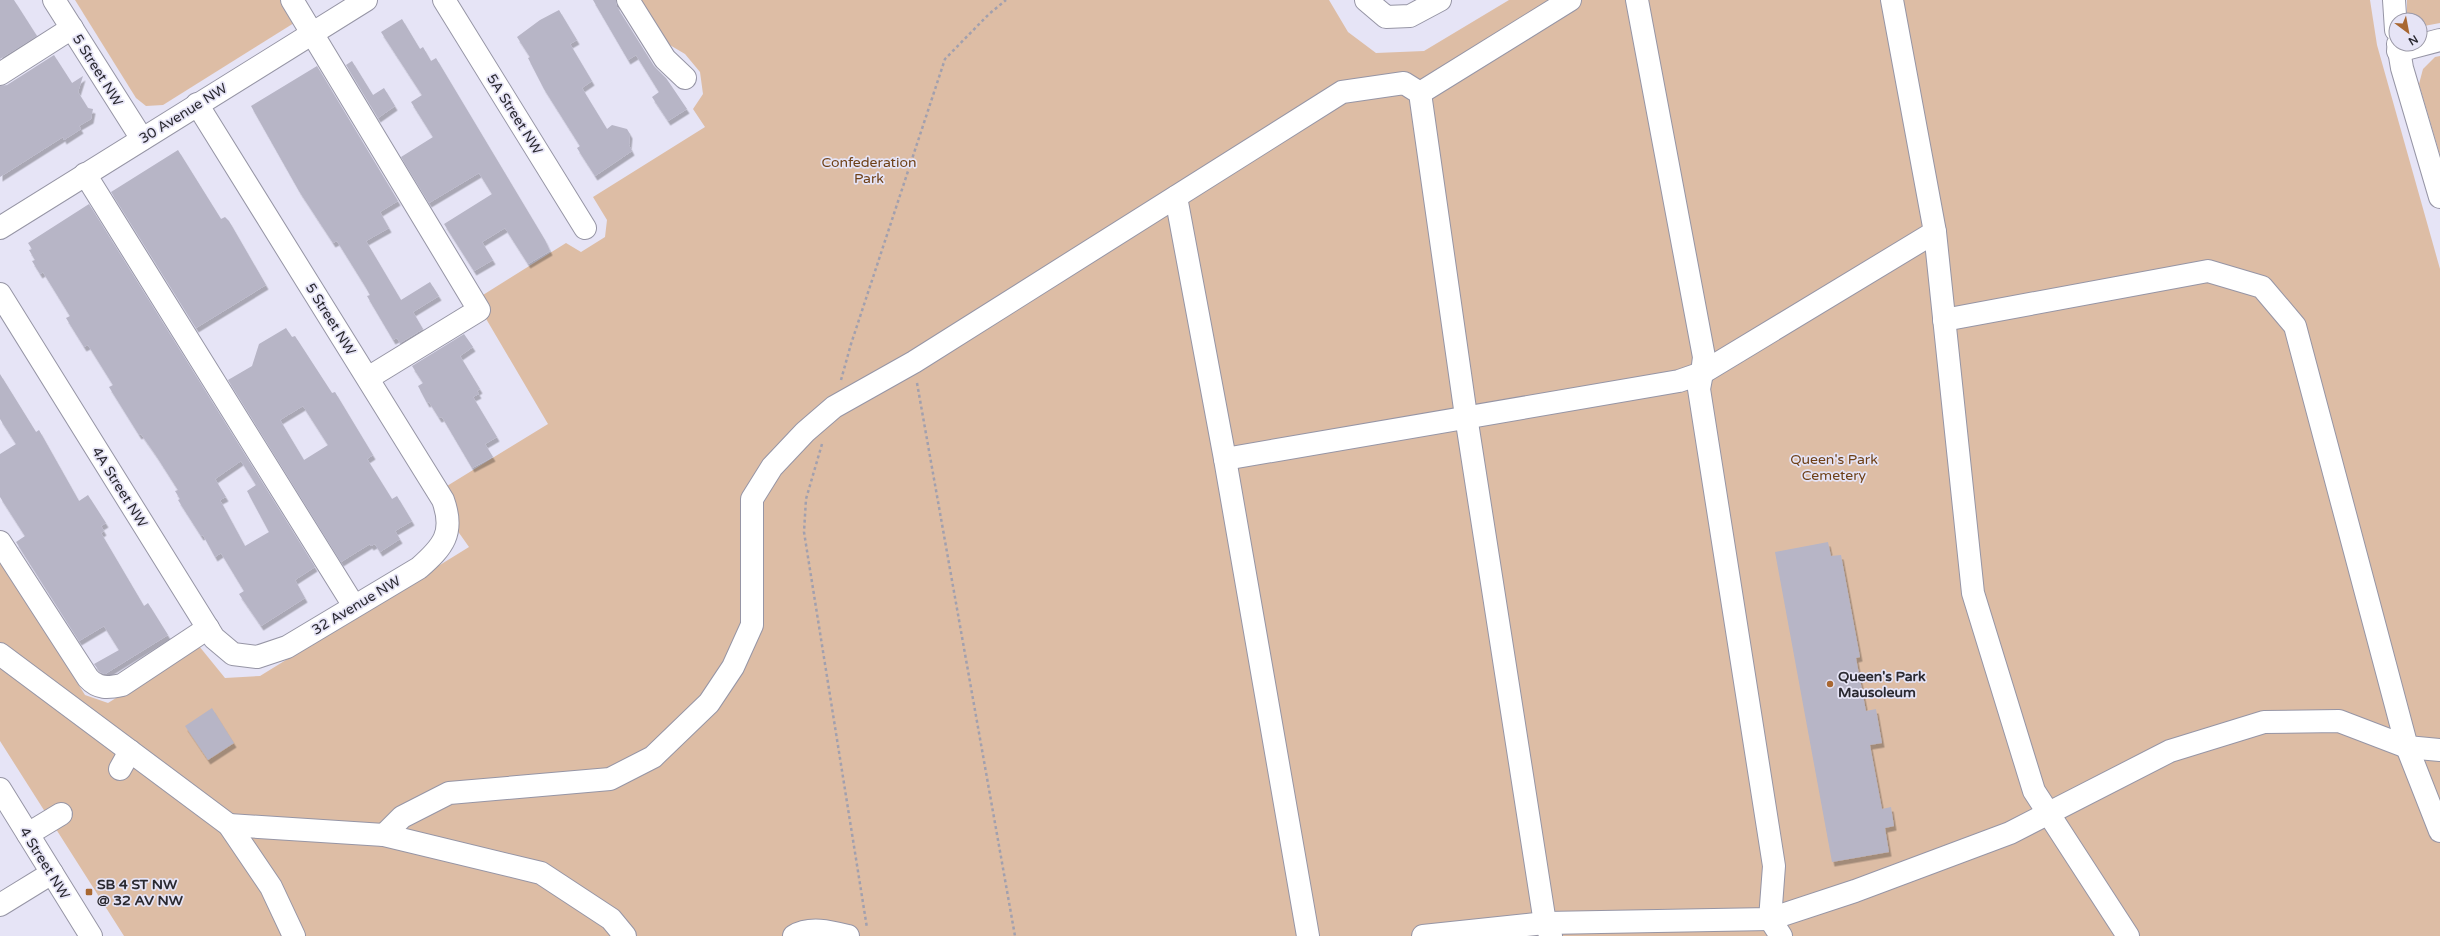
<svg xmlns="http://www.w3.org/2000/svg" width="2440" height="936" font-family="'Varela Round',sans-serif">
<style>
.green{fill:#ddbda5}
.building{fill:#b7b5c6;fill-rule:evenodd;filter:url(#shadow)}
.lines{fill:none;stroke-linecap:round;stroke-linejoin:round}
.minor-casing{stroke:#9695a5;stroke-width:24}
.major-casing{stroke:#9695a5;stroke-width:24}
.path{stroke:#a2a0ae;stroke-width:2.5;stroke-dasharray:3 3;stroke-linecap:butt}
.minor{stroke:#fff;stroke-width:22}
.major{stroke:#fff;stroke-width:22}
.poi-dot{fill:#a86731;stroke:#e6e4f6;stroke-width:1.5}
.labels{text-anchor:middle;stroke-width:3.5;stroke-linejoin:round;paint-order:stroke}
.street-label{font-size:14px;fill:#2a2930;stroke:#e6e4f6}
.park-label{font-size:14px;fill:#6e4017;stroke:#e6e4f6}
.poi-label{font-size:14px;font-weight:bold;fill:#2a2930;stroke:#e6e4f6;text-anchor:start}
</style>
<defs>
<filter id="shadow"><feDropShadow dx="2.5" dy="4.5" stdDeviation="0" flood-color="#0004"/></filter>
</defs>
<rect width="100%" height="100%" fill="#e6e4f6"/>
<g class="green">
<polygon points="75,0 280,0 294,23 163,105 146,106 136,98"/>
<polygon points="637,0 1329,0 1348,32 1376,53 1424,51 1509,0 2370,0 2377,45 2440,269 2440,936 124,936 0,741 0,559 85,695 108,703 199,646 225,678 260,676 469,547 457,530 457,515 447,486 548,424 475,300 566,243 581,252 605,237 607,220 593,197 705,127 693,109 703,94 700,72 685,54 663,41"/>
<polygon points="2407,0 2440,0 2440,23 2424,26 2420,23 2420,20 2415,20 2407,13"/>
<polygon points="2440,56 2440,155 2419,84 2423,69 2435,57"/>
</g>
<g class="building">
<polygon points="0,0 14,0 37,36 0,59"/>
<polygon points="593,0 616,0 617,7 654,66 666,78 687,109 668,121 652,97 659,92 636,55 628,60"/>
<polygon points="559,10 577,40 570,44 592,81 582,88 607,129 612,125 627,129 630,134 629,145 632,151 595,176 577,148 580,146 544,89 528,58 530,57 517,37 540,20"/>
<polygon points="402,19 420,49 423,47 431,61 436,58 545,240 550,251 528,264 505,228 482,242 493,260 474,271 444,224 492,194 479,173 429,203 401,157 433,137 411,102 422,95 381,32"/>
<polygon points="54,55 72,83 83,76 78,92 88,108 93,109 91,119 79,126 81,129 64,140 63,137 0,177 0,86 7,85"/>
<polygon points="352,61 373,95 384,88 395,106 378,118 346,65"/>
<polygon points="317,66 398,201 380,212 389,228 366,241 401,300 430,282 439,296 413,312 423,329 400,343 397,338 393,340 367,296 370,295 365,286 337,241 333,243 299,191 251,106"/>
<polygon points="178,150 221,219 225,217 229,221 266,285 196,328 111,192"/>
<path d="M89,204L315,567L295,580L305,598L261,626L239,594L244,591L221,553L215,557L203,535L201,536L178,500L180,499L175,491L178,490L155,454L141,434L139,435L109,387L113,385L88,345L84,347L66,318L70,316L46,277L43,272L40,274L32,261L35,260L29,250L32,249L28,243ZM241,461L256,485L247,491L269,532L245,546L220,500L226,497L215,479Z"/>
<path d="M286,328L292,337L295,336L332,393L335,392L373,455L367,459L392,499L397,496L412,521L395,531L400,539L380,552L375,544L371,546L370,544L341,562L228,380L252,366L259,344ZM303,406L328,445L304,460L280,420Z"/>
<polygon points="464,334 473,347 460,356 480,389 477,391 479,394 473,397 497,437 485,444 493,457 472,468 442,417 439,418 429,402 427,403 418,386 423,383 412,366"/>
<polygon points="0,374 36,432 39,430 79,501 88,495 106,523 101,526 104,531 101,533 144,606 148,603 168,635 105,674 100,672 94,664 119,650 104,626 79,641 16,542 25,536 0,497 0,454 16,444 0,419"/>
<polygon points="1828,542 1831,556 1841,555 1860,657 1856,658 1866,711 1876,709 1882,743 1870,745 1882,809 1891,807 1894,826 1885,828 1889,852 1832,862 1775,552"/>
<polygon points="212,708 234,743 208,760 185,726"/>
</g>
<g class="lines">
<g class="minor-casing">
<g id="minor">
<polyline points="54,0 142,139"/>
<polyline points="292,0 479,310 368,378"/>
<polyline points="444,0 585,228"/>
<polyline points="628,0 665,59 685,78"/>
<polyline points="1366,0 1386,17 1410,16 1440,0"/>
<polyline points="1637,0 1704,357 1702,373"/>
<polyline points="2394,0 2396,30"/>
<polyline points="2398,44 2402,68 2440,197"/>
<polyline points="2398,51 2440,40"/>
<polyline points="0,74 72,28"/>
<polyline points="1420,93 1570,0"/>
<polyline points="85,174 354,606"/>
<polyline points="1176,197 1225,459 1308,936"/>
<polyline points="0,228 366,0"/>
<polyline points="1935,232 1973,593 2034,791 2128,936"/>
<path d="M0,294L214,638L233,654L257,657L287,647L419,568C443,547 455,533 443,500L197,104"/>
<polyline points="1944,320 2208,271 2262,287 2295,326 2407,747 2440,831"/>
<polyline points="1702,373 1935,232 1892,0"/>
<polyline points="1225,459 1679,381 1702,373 1699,389 1774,866 1770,919 1781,936"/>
<path d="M0,542L88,678C98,689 108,688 122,685L208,628"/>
<polyline points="0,654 229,825 271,887 294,936"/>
<polyline points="120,769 130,751"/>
<polyline points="229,825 384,835 541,873 611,919 625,936"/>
<polyline points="28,834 61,814"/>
<polyline points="384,835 402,817 449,793 610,779 653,757 709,703 733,667 752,625 752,499 772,467 805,432 834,407 914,362 1342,92 1404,83 1420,93 1466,416 1545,923 1551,936"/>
<polyline points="0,905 52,873"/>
<path d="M794,936C810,926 832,932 848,936"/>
<polyline points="1423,936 1545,923 1770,919 1855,891 2010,833 2170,751 2264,722 2339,721 2407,747 2440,750"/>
</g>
</g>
<g class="major-casing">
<polyline id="major" points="0,789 91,936"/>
</g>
<g class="path">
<polyline points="841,380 851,344 945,59 989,14 1006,0"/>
<polyline points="917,383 1015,936"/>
<polyline points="822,444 806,499 804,532 867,928"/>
</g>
<use href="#minor" class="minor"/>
<use href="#major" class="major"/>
</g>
<g class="poi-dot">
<circle cx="1830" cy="684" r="4"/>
<rect x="85" y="888" width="8" height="8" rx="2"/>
</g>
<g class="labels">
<g class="street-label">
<text transform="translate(98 70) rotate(58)" y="5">5 Street NW</text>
<text transform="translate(183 113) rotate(-32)" y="5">30 Avenue NW</text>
<text transform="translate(515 114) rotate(58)" y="5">5A Street NW</text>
<text transform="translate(331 319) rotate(58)" y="5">5 Street NW</text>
<text transform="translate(120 487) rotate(58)" y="5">4A Street NW</text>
<text transform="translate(356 605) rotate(-31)" y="5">32 Avenue NW</text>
<text transform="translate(45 863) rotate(58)" y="5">4 Street NW</text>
</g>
<g class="park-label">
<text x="869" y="167">Confederation<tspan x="869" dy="16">Park</tspan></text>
<text x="1834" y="464">Queen's Park<tspan x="1834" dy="16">Cemetery</tspan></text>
</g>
<g class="poi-label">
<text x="1838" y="681">Queen's Park<tspan x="1838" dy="16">Mausoleum</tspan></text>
<text x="97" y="889">SB 4 ST NW<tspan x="97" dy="16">@ 32 AV NW</tspan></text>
</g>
</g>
<g transform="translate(2408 32) rotate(148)"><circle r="19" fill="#e6e4f6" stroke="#9b99a7"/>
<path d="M0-3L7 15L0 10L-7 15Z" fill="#a86731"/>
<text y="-6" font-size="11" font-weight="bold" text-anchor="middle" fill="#2a2930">N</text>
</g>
</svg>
